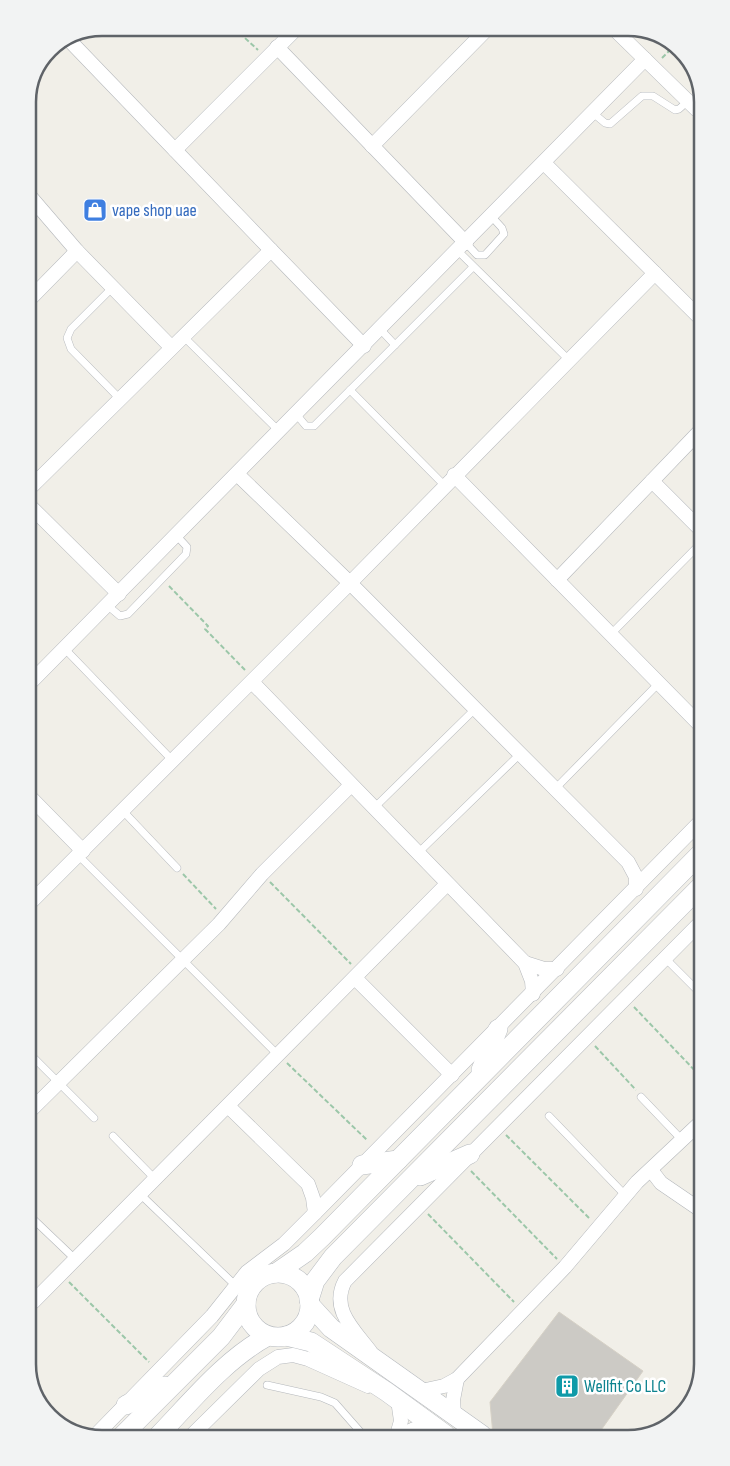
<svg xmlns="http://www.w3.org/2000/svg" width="730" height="1466" font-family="'Sofia Sans Condensed',sans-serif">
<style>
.building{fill:#cccac5;stroke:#d6d1c6}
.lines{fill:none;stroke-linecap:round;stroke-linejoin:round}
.service-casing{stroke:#b5b8bc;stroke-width:8}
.minor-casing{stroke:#b5b8bc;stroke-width:15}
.secondary-casing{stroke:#b6babf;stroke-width:20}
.path{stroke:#9cc7a9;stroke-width:2;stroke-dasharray:5 2.5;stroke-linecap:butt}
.service{stroke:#fff;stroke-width:7}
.minor{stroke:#fff;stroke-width:14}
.secondary{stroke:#fff;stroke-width:19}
.labels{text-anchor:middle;stroke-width:5;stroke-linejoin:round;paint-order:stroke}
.shop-label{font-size:18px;fill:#366cbe;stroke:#fff;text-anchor:start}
.culture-label{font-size:18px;fill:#0d838f;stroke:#fff;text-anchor:start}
.rim{fill:none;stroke:#5f6368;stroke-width:2.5}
</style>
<rect width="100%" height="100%" fill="#f1efe8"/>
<polygon class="building" points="559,1312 643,1371 599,1433 493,1435 490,1402"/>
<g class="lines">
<g class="service-casing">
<g id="service">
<polyline points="593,113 605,123 610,124 642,96 653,96 675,110 679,109 688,101"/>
<polyline points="466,243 477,255 485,255 504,234 502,228 492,217"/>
<polyline points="458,251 569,360"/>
<polyline points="112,288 71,329 67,338 71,349 119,398"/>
<polyline points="380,329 395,345"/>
<polyline points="183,336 279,431"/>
<polyline points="350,390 445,486"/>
<polyline points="296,414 306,426 314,426 473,267"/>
<polyline points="107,605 120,616 128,614 186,554 187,547 176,535"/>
<polyline points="611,634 699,545"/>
<polyline points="64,648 173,761"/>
<polyline points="555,789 659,683"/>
<polyline points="374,808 475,709"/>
<polyline points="123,811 177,868"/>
<polyline points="418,853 520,754"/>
<polyline points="79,856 278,1055"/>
<polyline points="665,958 701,994"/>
<polyline points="32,1056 94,1118"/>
<polyline points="641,1097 682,1140"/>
<polyline points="549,1116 626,1196"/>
<polyline points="113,1136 155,1179"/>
<polyline points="140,1194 235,1285"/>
<polyline points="32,1218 75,1259"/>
<polyline points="267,1385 321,1397 335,1403 364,1436"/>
</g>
</g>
<g class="minor-casing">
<g id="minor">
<polyline points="613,28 697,110"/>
<polyline points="70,41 271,250"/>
<polyline points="277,47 466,243"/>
<polyline points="372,146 488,28"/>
<polyline points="175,150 297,28"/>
<polyline points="545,164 698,316"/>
<polyline points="28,194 77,251 171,347"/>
<polyline points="28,301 77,251"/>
<polyline points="237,474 350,583 628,862 636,877 636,889"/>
<polyline points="454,475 700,725"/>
<polyline points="652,481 699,528"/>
<polyline points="29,489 271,250 364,346"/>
<polyline points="29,505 119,594"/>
<polyline points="557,580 698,433"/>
<polyline points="252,682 525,963 532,981 533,994"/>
<polyline points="30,683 645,59"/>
<polyline points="31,798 83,851"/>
<polyline points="31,902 350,583 655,273"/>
<polyline points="525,963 544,969 557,969"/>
<polyline points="355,978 452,1075"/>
<polyline points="229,1107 308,1184 313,1198 315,1213"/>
<polyline points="32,1109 219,924 262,874 351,785"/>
<polyline points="651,1170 661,1183 702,1211"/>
<polyline points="33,1302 447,884"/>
<path d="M370,1351C354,1330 330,1309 345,1281L701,922"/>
<polyline points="421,1391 444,1386 457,1379 565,1267 637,1182 701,1122"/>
<polyline points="454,1415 453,1400 457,1379"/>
<polyline points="397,1435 401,1421 398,1400"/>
<polyline points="401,1435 414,1429 432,1425"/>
<polyline points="94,1437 212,1316 247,1272 284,1244 315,1213 700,822"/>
<polyline points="190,1437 259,1369 278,1357 293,1355 308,1359 368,1386"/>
</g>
</g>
<g class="secondary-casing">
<g id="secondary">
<polyline points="481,1070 498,1029"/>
<polyline points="362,1165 398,1160"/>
<polyline points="420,1176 470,1154"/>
<polyline points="276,1273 305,1253 322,1237 700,854"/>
<circle cx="278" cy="1305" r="32"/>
<polyline points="309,1300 315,1281 333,1257 700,887"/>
<polyline points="310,1305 331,1328 482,1435"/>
<polyline points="286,1336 311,1342 387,1392 446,1435"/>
<polyline points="126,1405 165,1386"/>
<polyline points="120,1438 221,1337 246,1304"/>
<path d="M156,1438C191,1402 224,1360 268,1336"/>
</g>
</g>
<g class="path">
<polyline points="234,28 258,50"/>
<polyline points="662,58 675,45"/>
<polyline points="169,586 208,626 205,629 245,670"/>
<polyline points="183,874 216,909"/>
<polyline points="270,882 351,964"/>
<polyline points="634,1007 701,1077"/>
<polyline points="595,1046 636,1090"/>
<polyline points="287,1063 368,1141"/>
<polyline points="506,1135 589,1218"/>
<polyline points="471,1171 557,1259"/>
<polyline points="428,1214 514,1302"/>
<polyline points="69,1282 149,1362"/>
</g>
<use href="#service" class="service"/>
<use href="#minor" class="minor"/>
<use href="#secondary" class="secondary"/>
</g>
<defs>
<g id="shop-square" transform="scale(1.25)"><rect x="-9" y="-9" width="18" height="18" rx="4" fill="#3f7fe0" stroke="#fff"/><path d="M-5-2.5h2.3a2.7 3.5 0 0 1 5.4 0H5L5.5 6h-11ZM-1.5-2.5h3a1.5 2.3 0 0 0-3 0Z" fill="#fff"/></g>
<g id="building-square" transform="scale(1.25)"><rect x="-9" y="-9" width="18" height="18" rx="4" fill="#0f9aa8" stroke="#fff"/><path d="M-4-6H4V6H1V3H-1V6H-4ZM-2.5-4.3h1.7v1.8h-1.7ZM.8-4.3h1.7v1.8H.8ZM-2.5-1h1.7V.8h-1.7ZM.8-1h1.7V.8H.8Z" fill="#fff"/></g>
</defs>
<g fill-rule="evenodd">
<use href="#shop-square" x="95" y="210"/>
<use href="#building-square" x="567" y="1386"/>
</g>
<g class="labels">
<g class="shop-label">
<text x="112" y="216">vape shop uae</text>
</g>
<g class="culture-label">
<text x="584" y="1392">Wellfit Co LLC</text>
</g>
</g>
<path d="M0 0H730V1466H0ZM102 36H628A66 66 0 0 1 694 102V1364A66 66 0 0 1 628 1430H102A66 66 0 0 1 36 1364V102A66 66 0 0 1 102 36Z" fill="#f2f3f3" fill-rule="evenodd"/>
<path class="rim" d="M102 36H628A66 66 0 0 1 694 102V1364A66 66 0 0 1 628 1430H102A66 66 0 0 1 36 1364V102A66 66 0 0 1 102 36Z"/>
</svg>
